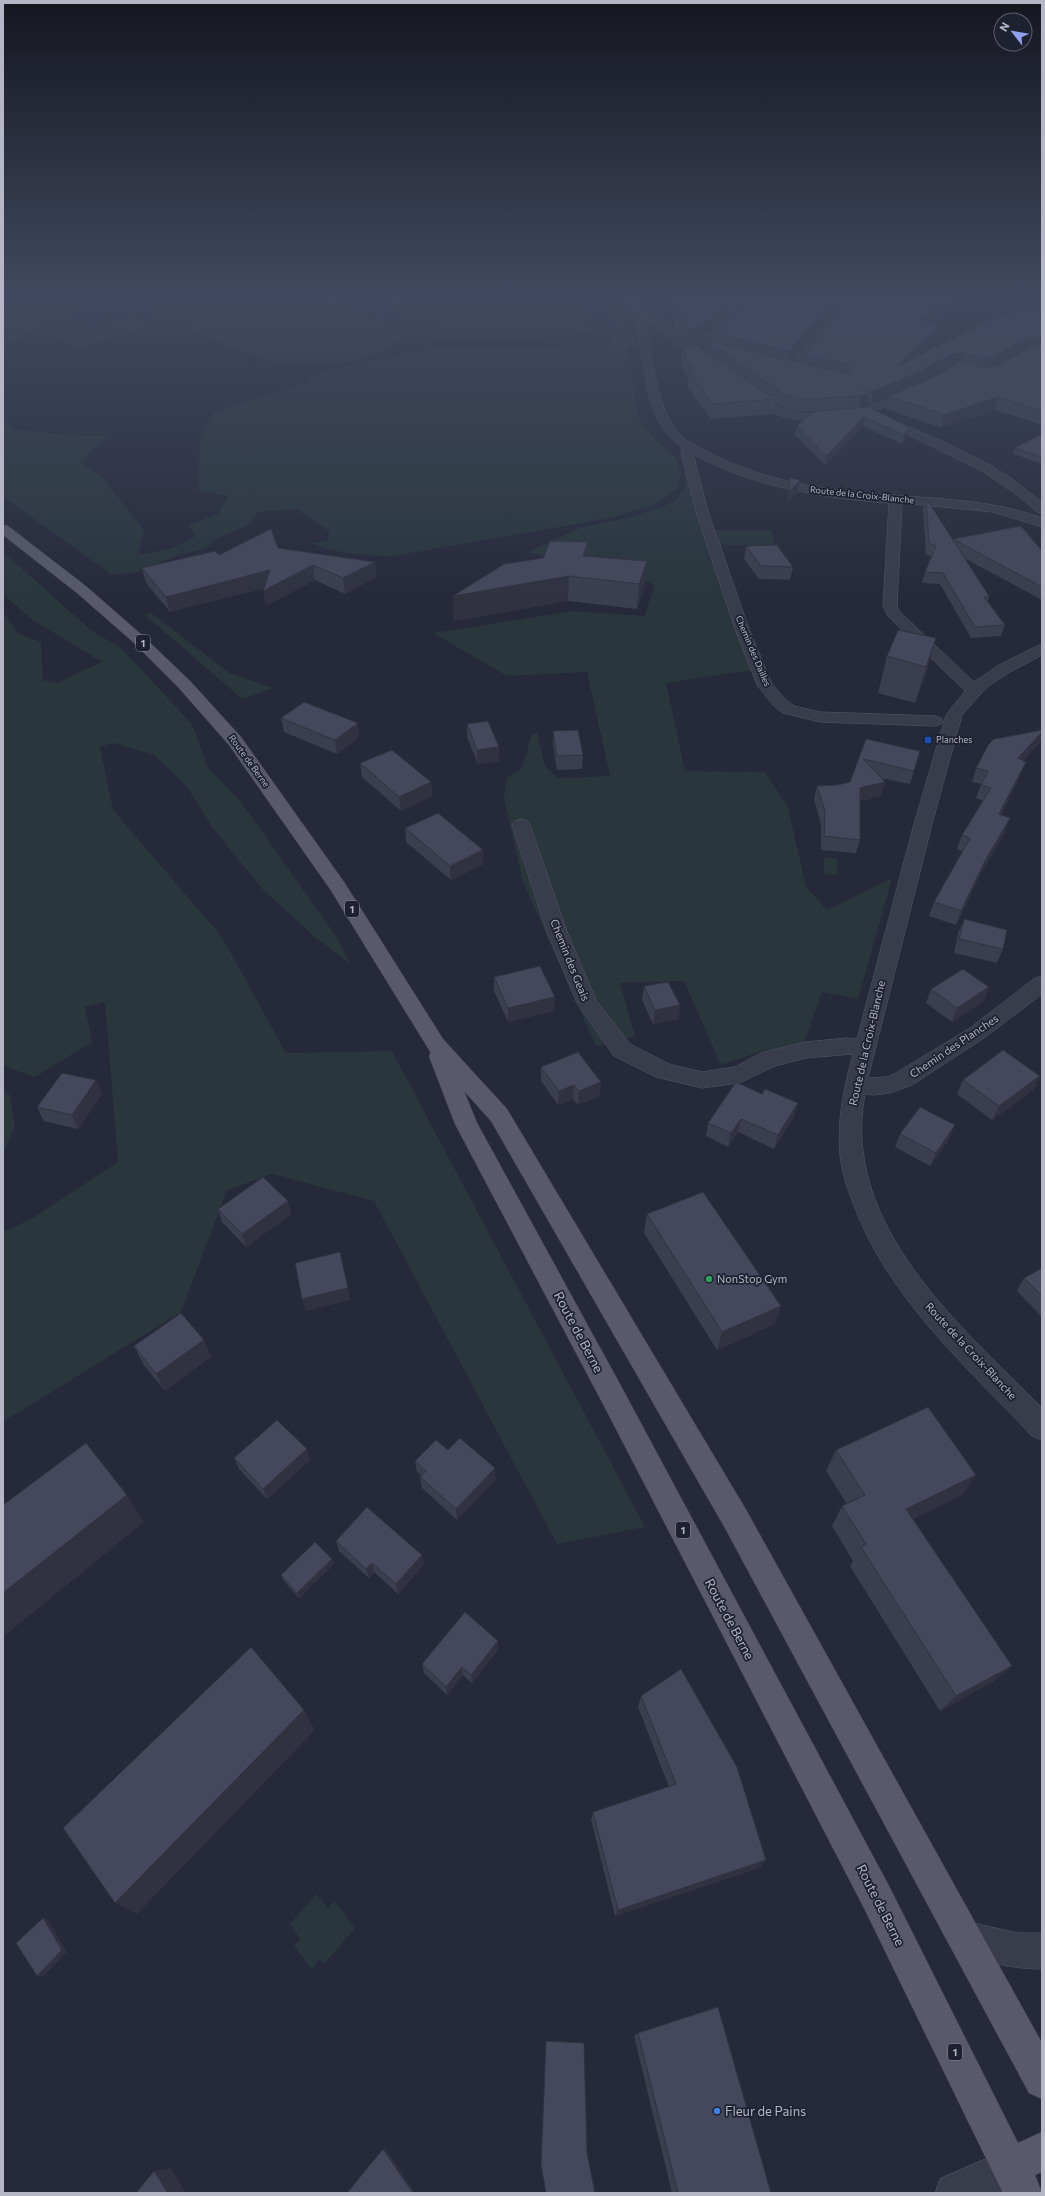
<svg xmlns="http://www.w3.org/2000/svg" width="1045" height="2196" font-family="Commissioner,sans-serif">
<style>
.green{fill:#29363c}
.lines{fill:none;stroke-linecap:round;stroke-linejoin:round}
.minor-casing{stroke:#545766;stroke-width:1}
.major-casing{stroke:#424554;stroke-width:1}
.minor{fill:#393c4b;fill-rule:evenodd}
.major{fill:#585a6b;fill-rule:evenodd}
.wall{fill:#3b3e4f;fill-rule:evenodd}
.shaded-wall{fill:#303240}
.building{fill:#45485c;stroke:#303240}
.transit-dot{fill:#1a4fb4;stroke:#1e2130;stroke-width:1.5}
.leisure-dot{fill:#2e9e5b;stroke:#1e2130;stroke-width:1.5}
.shop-dot{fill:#3f7fe0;stroke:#1e2130;stroke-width:1.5}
.labels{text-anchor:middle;stroke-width:3.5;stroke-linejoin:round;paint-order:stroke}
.far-street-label{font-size:9px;fill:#b5b7c6;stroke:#1e2130}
.far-poi-label{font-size:9px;fill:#b5b7c6;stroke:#1e2130;text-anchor:start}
.shield{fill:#1e2130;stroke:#888a99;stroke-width:1}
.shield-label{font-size:10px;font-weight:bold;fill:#b5b7c6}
.street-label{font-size:11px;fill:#b5b7c6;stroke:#1e2130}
.poi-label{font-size:11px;fill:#b5b7c6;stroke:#1e2130;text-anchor:start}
.near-street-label{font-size:13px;fill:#b5b7c6;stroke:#1e2130}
.near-poi-label{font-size:13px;fill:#b5b7c6;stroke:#1e2130;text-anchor:start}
</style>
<rect width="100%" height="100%" fill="#26293a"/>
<g class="green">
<polygon points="3,294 110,294 3,346"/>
<path d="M157,294H318L417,331C412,333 403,334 399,337C394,342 391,348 384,351C346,369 300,369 260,359L157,315L151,309V302Z"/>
<polygon points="348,294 369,294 393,303 418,294 491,294 494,295 489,298 495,300 504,299 500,295 509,294 584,294 591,322 591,333 508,340 486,337 428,337 438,328"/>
<path d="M604,294H618L630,320L635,347L627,346L639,419L655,440L676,458L680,474L678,489L653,505L610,518L394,556C365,556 338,554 311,543L329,540V531L296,509L258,512L248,525L217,538L206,548L177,556L138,572L112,575L3,497V418L12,429L83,436H107L80,462L103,478L144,530L138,555L172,548L196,536L188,525L218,514L228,496L198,490L200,438L213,412L306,383L315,373L434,349H500L608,345L613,337L612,318Z"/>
<polygon points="131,313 158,325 75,348 56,336"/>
<path d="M684,459L691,491H695L753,670L666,683L685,771L765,772L788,807L806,887L827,910L892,878L858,999L822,992L803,1046L762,1051L721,1065L684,981L620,983L635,1036L596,1046L523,882L504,799L506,778L522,768L532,734L537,732L545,766L558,778L610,776L587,672L507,676L433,633L573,611L645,616L654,585C615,562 569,559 526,553L580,528L631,517L662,507L675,501L686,487Z"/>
<polygon points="716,530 771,530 775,545 719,545"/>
<polygon points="3,552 92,631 121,648 192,724 208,768 241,802 338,939 350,964 315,937 263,890 212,827 187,787 154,755 113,743 100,747 113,810 222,937 286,1053 392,1051 645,1527 557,1544 374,1201 272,1174 227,1190 181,1312 3,1422 3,1232 31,1219 118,1162 105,1002 85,1007 92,1042 35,1077 3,1066 3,612 19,634 41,642 43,680 57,683 102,662 31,619 3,594"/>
<polygon points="151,613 230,673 274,688 242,699 145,615"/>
<polygon points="824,857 837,859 837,875 824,874"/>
<polygon points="3,1091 10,1095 15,1126 3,1154"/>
<polygon points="316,1894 328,1908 334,1901 355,1928 324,1964 320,1959 312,1970 294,1946 300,1939 290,1924"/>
</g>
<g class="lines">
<g class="minor-casing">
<g id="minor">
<path d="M621,294H631L642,313L660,318L689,344L711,331L747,294H758L719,336L695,349L715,363L716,365L715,367L711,368C688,362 665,326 644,320C654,356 653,399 676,430C685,442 701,448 714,455C766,481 823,490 881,494C935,499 990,499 1042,518V527L993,512L902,503L897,606L899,611L974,682L999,665L1037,646L1042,644V655L1010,672L987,687L962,715L932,824L868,1078L887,1077L896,1073L970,1028L1035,978L1042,976V994L984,1038L912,1085L890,1093L874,1095L865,1094C840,1225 960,1325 1042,1408V1440L1032,1436C965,1365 885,1295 852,1200C846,1185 841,1169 840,1153C837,1119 844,1087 853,1054L806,1058L775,1066L739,1083L702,1088L656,1077L614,1056L577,1003L547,932L512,825L515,821L521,819L527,821L530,825L567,932L596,1000L630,1044L669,1064L702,1072L735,1067L761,1053L806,1042L847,1038L857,1039L914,824L946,715L965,691L888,616L883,606L889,503C821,498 754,487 693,454L708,511L749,629L772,684L786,700L794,706L820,712L935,716L941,718L943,721L941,724L935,726L820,722L783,713L774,706L757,685L735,629L696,511L681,453L682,447C639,418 648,359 633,316C631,308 625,301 621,294Z"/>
<polygon points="809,294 830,294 853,299 855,301 845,317 794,371 786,371 785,369 786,367 837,313 844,303"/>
<polygon points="749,389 784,410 801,414 859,410 910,390 918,390 920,392 918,394 861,416 801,420 776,415 745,394 743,392 745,390"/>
<polygon points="882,415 949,444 991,466 1011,478 1042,502 1042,513 1037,512 1020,497 982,471 878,420 876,418"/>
<path d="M965,1921L1017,1933H1042V1969C1012,1969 981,1962 953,1950L948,1938L953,1926Z"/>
<polygon points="1011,2148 1025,2153 1030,2167 1025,2181 998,2193 935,2193 940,2179"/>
</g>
</g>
<g class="major-casing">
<polygon id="major" points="3,525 8,526 87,587 143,636 190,681 241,737 344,882 443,1039 507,1109 745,1508 1042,2043 1042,2099 1029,2093 725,1528 491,1121 464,1091 477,1123 621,1386 889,1886 1018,2143 1042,2132 1042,2172 1035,2175 1042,2193 1003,2193 865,1910 603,1404 455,1124 429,1056 431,1053 330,889 229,745 178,687 133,642 77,593 3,535"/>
</g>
<use href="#minor" class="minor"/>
<use href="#major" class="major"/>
</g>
<g class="wall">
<polygon points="664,294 745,294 711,330 689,342 673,328 674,316 677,316"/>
<path d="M749,294H964L930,323L939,325L936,337L916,357L1006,316L1042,308V425L995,410L941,428L886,409L888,397L871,404L866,403V406L860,408L909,427L906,436L902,444L863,426L825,465L795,435L797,426L821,411L800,412L785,409L774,402L773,414L711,419L687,386L688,378L683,371V366L681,363L682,348L704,350L705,340L709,341L710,332L730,317ZM843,295L854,298L848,306L803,354L801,363L790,360L842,304ZM1025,350L997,366H996L1022,351ZM950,367L928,380L920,383L947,368Z"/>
<polygon points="1042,434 1042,464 1013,454 1015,448"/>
<polygon points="790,478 800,480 798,492 787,504"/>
<polygon points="926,498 953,540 953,539 1042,551 1042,600 964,558 989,596 988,601 1005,625 1001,636 971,638 940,584 922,583 925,572 932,557 926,554 923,508"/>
<polygon points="588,542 588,556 645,586 637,609 568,601 454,621 453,596 543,558"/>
<polygon points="746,546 793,567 790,580 759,579 744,559"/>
<polygon points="278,548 375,562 376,577 345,594 315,580 266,606 264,588 170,612 146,583 142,568 219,555"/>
<polygon points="936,638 926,674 915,703 878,693 887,656"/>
<polygon points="281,718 358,723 359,737 337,754 284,732"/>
<polygon points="467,724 499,761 478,764 467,737"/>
<polygon points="553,731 583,755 582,769 557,770 553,745"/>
<polygon points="1042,732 1042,736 1039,743 1023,761 1020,776 1001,815 1005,832 980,875 956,925 929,916 934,902 963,851 957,849 962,835 983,801 976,798 981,784 972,782 976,768"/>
<polygon points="866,739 920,751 910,784 880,778 881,796 860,801 860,840 856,853 821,850 821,825 814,799 817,786 837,785 850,782"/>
<polygon points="360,763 431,782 432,796 401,811 362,777"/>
<polygon points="405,828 483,864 451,880 406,842"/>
<polygon points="964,919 1003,949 997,963 954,953 958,933"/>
<polygon points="494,977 554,1011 508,1022 494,991"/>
<polygon points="644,986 680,1005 678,1019 653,1024 642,1000"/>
<polygon points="989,987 984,1001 952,1022 926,1003 931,989"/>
<polygon points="541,1067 600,1096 578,1105 573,1099 558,1105 541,1081"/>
<polygon points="1040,1076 1033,1090 992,1120 957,1094 963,1080"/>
<polygon points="102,1094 78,1129 44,1121 37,1107"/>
<polygon points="762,1094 794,1117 774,1149 738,1132 728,1147 706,1136 708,1123"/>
<polygon points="900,1134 949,1139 930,1166 895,1147"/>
<polygon points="288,1201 291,1214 246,1247 222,1222 218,1209"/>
<polygon points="647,1214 775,1324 717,1350 644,1233"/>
<polygon points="1042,1268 1042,1317 1017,1291 1024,1278"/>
<polygon points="204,1340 211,1357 165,1391 143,1364 134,1346"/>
<polygon points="448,1450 496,1479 457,1520 422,1488 420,1477 422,1476 417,1472 415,1461"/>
<polygon points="836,1450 976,1475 962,1495 913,1519 994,1681 940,1711 850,1566 853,1561 832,1526 842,1506 847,1504 826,1471"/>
<polygon points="234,1458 310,1460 267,1499 239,1469"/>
<polygon points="336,1541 424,1564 398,1594 374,1572 369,1578 339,1551"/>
<polygon points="332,1559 334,1564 299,1598 283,1580 281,1575"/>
<polygon points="498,1650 472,1683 463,1675 447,1695 424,1673 422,1664"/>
<polygon points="641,1696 766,1860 759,1868 615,1916 591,1820 593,1812 669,1787 638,1707"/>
<polygon points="638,2033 771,2193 672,2193 634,2036"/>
</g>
<g class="shaded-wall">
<polygon points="735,294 745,294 711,330 689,342 690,330"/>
<polygon points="842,294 843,294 842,304 788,363 789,351"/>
<polygon points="952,294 964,294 918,332 920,320"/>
<polygon points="939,325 936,337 895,378 897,366"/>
<polygon points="1042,337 1042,349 1022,351 990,370 982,370 985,358 1026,338"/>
<polygon points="963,353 960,366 947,368 915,386 871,404 873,391 950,355"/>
<polygon points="868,393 866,406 859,409 861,396"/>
<polygon points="998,397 995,410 941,428 944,415"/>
<polygon points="864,417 863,426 825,465 826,456"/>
<polygon points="909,427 906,436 902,444 904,435"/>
<polygon points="800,480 798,492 787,504 789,492"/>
<polygon points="588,542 587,567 583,556"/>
<polygon points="647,561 645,586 637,609 639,584"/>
<polygon points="375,562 376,577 345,594 343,578"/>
<polygon points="313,565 315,580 266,606 263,591"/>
<polygon points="270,570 272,586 170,612 166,597"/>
<polygon points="569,576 568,601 454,621 453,596"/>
<polygon points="936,638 926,674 915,703 926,667"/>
<polygon points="358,723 359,737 337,754 335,740"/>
<polygon points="1042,732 1042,736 1039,743 1013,771 1018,758"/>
<polygon points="499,747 499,761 478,764 477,750"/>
<polygon points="1026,762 1020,776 994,828 999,814"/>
<polygon points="431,782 432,796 401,811 399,797"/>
<polygon points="885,782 881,796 856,802 860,788"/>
<polygon points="1010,818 1005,832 980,875 956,925 961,911 985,861"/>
<polygon points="483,850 483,864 451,880 450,866"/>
<polygon points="989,987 984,1001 952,1022 957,1008"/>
<polygon points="555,997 554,1011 508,1022 508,1008"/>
<polygon points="680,1005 678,1019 653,1024 655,1010"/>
<polygon points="1040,1076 1033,1090 992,1120 999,1106"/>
<polygon points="96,1080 102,1094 78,1129 72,1115"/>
<polygon points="601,1082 600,1096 578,1105 579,1091"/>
<polygon points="574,1085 573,1099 558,1105 559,1091"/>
<polygon points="798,1103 794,1117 774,1149 778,1135"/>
<polygon points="741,1119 738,1132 728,1147 731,1133"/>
<polygon points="955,1125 949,1139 930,1166 936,1153"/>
<polygon points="288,1201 291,1214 246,1247 242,1234"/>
<polygon points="348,1288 350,1300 306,1311 302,1299"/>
<polygon points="781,1306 775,1324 717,1350 722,1332"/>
<polygon points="204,1340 211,1357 165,1391 156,1374"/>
<polygon points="307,1449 310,1460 267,1499 263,1489"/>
<polygon points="495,1468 496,1479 457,1520 456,1509"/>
<polygon points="976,1475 962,1495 894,1529 906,1509"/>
<polygon points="127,1495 144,1522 3,1637 3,1593"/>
<polygon points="422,1555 424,1564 398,1594 396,1584"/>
<polygon points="332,1559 334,1564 299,1598 297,1593"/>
<polygon points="372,1563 374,1572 369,1578 366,1569"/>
<polygon points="498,1641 498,1650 472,1683 471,1675"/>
<polygon points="1012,1666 994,1681 940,1711 956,1696"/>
<polygon points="462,1667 463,1675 447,1695 446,1687"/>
<polygon points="304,1710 315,1730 137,1914 115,1903"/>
<polygon points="766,1860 759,1868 615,1916 618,1910"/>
<polygon points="43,1918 48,1920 67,1952 43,1977 37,1976"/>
<polygon points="385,2148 415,2193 413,2193 383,2149"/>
<polygon points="171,2168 186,2193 168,2193 154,2171"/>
</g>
<g class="building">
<polygon points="672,294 735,294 712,318 690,330 674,316 685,315"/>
<polygon points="749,294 842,294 789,351 710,332 730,317"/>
<polygon points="856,294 952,294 920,320 939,325 897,366 1000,315 1006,316 1030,304 1042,308 1042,337 1026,338 993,357 985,358 963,353 950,355 918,373 873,391 863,389 868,393 861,396 802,399 787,396 705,340 844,373 849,372 851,368 849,365 803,354 848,306"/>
<polygon points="1042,345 1042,411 998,397 944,415 888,396 928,380 958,363 963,362 985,367 997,366 1033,346"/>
<polygon points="699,347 775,399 713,404 689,371 695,371 684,356 688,355 682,348"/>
<polygon points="869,407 909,427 904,435 864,417 826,456 797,426 815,411"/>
<polygon points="1042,434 1042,457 1015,448"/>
<polygon points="790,478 800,480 789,492"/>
<polygon points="926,498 989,596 984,597 1005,625 975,627 943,573 925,572 936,546 929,543"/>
<polygon points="1021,526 1042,551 1042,587 953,539"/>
<polygon points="271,529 278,548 375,562 343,578 313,565 263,591 270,570 166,597 142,568 215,551 219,555"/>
<polygon points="550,541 588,542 583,556 647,561 639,584 569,576 453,596 504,564 543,558"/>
<polygon points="777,545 793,567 761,566 746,546"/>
<polygon points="898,630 936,638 926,667 887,656"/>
<polygon points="304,702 358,723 335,740 281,718"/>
<polygon points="488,721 499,747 477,750 467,724"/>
<polygon points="578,730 583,755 557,756 553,731"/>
<polygon points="1042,730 1042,732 1018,758 1026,762 999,814 1010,818 985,861 961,911 934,902 970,838 962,835 991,788 981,785 988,771 976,768 988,745 994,739"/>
<polygon points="866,739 920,751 914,771 863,759 885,782 860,788 860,840 824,836 825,811 817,786 837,785 850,782"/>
<polygon points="392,750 431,782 399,797 360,763"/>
<polygon points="438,813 483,850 450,866 405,828"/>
<polygon points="964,919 1007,930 1003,949 959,939"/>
<polygon points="540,966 555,997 508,1008 494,977"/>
<polygon points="963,969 989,987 957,1008 931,989"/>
<polygon points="668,982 680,1005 655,1010 644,986"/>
<polygon points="1003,1050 1040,1076 999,1106 963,1080"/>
<polygon points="578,1052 601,1082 579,1091 574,1085 559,1091 541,1067"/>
<polygon points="62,1073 96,1080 72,1115 37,1107"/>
<polygon points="736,1082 762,1094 765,1089 798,1103 778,1135 741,1119 731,1133 708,1123"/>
<polygon points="920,1107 955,1125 936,1153 900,1134"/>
<polygon points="263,1177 288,1201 242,1234 218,1209"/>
<polygon points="703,1192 781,1306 722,1332 647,1214"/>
<polygon points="340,1252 348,1288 302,1299 295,1263"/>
<polygon points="1042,1268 1042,1296 1024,1278"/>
<polygon points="181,1313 204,1340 156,1374 134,1346"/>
<polygon points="928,1407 976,1475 906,1509 1012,1666 956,1696 861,1547 866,1544 842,1506 865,1495 836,1450"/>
<polygon points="277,1420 307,1449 263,1489 234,1458"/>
<polygon points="460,1438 495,1468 456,1509 420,1477 426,1471 415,1461 436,1440 448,1450"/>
<polygon points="86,1443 127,1495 3,1593 3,1505"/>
<polygon points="367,1507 422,1555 396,1584 372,1563 366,1569 336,1541"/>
<polygon points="315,1542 332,1559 297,1593 281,1575"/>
<polygon points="465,1612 498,1641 471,1675 462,1667 446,1687 422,1664"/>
<polygon points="251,1647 304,1710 115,1903 63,1828"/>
<polygon points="681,1669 737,1767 766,1860 618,1910 593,1812 676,1784 641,1696"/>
<polygon points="43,1918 62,1950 37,1976 16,1943"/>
<polygon points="718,2007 771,2193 678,2193 638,2033"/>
<polygon points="546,2041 584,2043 587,2153 595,2193 546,2193 541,2165"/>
<polygon points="383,2149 413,2193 347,2193"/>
<polygon points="154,2171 168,2193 136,2193"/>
</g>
<linearGradient id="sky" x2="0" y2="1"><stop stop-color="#151720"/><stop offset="0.49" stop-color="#414960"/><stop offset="1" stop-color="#414960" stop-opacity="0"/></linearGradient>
<rect width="1045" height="602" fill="url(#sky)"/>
<rect class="transit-dot" x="924" y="736" width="8" height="8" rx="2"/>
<circle class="leisure-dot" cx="709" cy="1279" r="4"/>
<circle class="shop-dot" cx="717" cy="2111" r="4"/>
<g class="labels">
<g class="far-street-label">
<text transform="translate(862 495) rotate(6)" y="3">Route de la Croix-Blanche</text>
<text transform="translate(753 651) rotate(67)" y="3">Chemin des Dailles</text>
<text transform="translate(249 761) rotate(54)" y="3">Route de Berne</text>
</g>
<g class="far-poi-label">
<text x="936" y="743">Planches</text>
</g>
<g class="shield">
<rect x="136" y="635" width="14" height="16" rx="3"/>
<rect x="345" y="901" width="14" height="16" rx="3"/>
<rect x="676" y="1522" width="14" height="16" rx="3"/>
<rect x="948" y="2044" width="14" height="16" rx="3"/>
</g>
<g class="shield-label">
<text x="143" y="647">1</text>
<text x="352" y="913">1</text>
<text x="683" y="1534">1</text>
<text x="955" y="2056">1</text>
</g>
<g class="street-label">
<text transform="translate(570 960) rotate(68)" y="4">Chemin des Geais</text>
<text transform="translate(867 1043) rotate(-77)" y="4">Route de la Croix-Blanche</text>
<text transform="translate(954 1046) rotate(-34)" y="4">Chemin des Planches</text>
<text transform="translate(971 1351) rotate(47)" y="4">Route de la Croix-Blanche</text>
</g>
<g class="poi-label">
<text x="717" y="1283">NonStop Gym</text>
</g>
<g class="near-street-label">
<text transform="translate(579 1332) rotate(62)" y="5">Route de Berne</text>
<text transform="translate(730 1619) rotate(62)" y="5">Route de Berne</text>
<text transform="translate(881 1905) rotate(63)" y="5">Route de Berne</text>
</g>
<g class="near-poi-label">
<text x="725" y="2116">Fleur de Pains</text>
</g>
</g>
<rect width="1045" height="2196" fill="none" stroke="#b5b7c6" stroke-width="8"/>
<g transform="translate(1013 32) rotate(301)"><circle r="19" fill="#1e2130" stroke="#5a5d6c"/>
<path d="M0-3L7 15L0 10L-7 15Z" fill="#939eed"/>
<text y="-6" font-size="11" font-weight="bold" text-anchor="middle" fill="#b5b7c6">N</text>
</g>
</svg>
